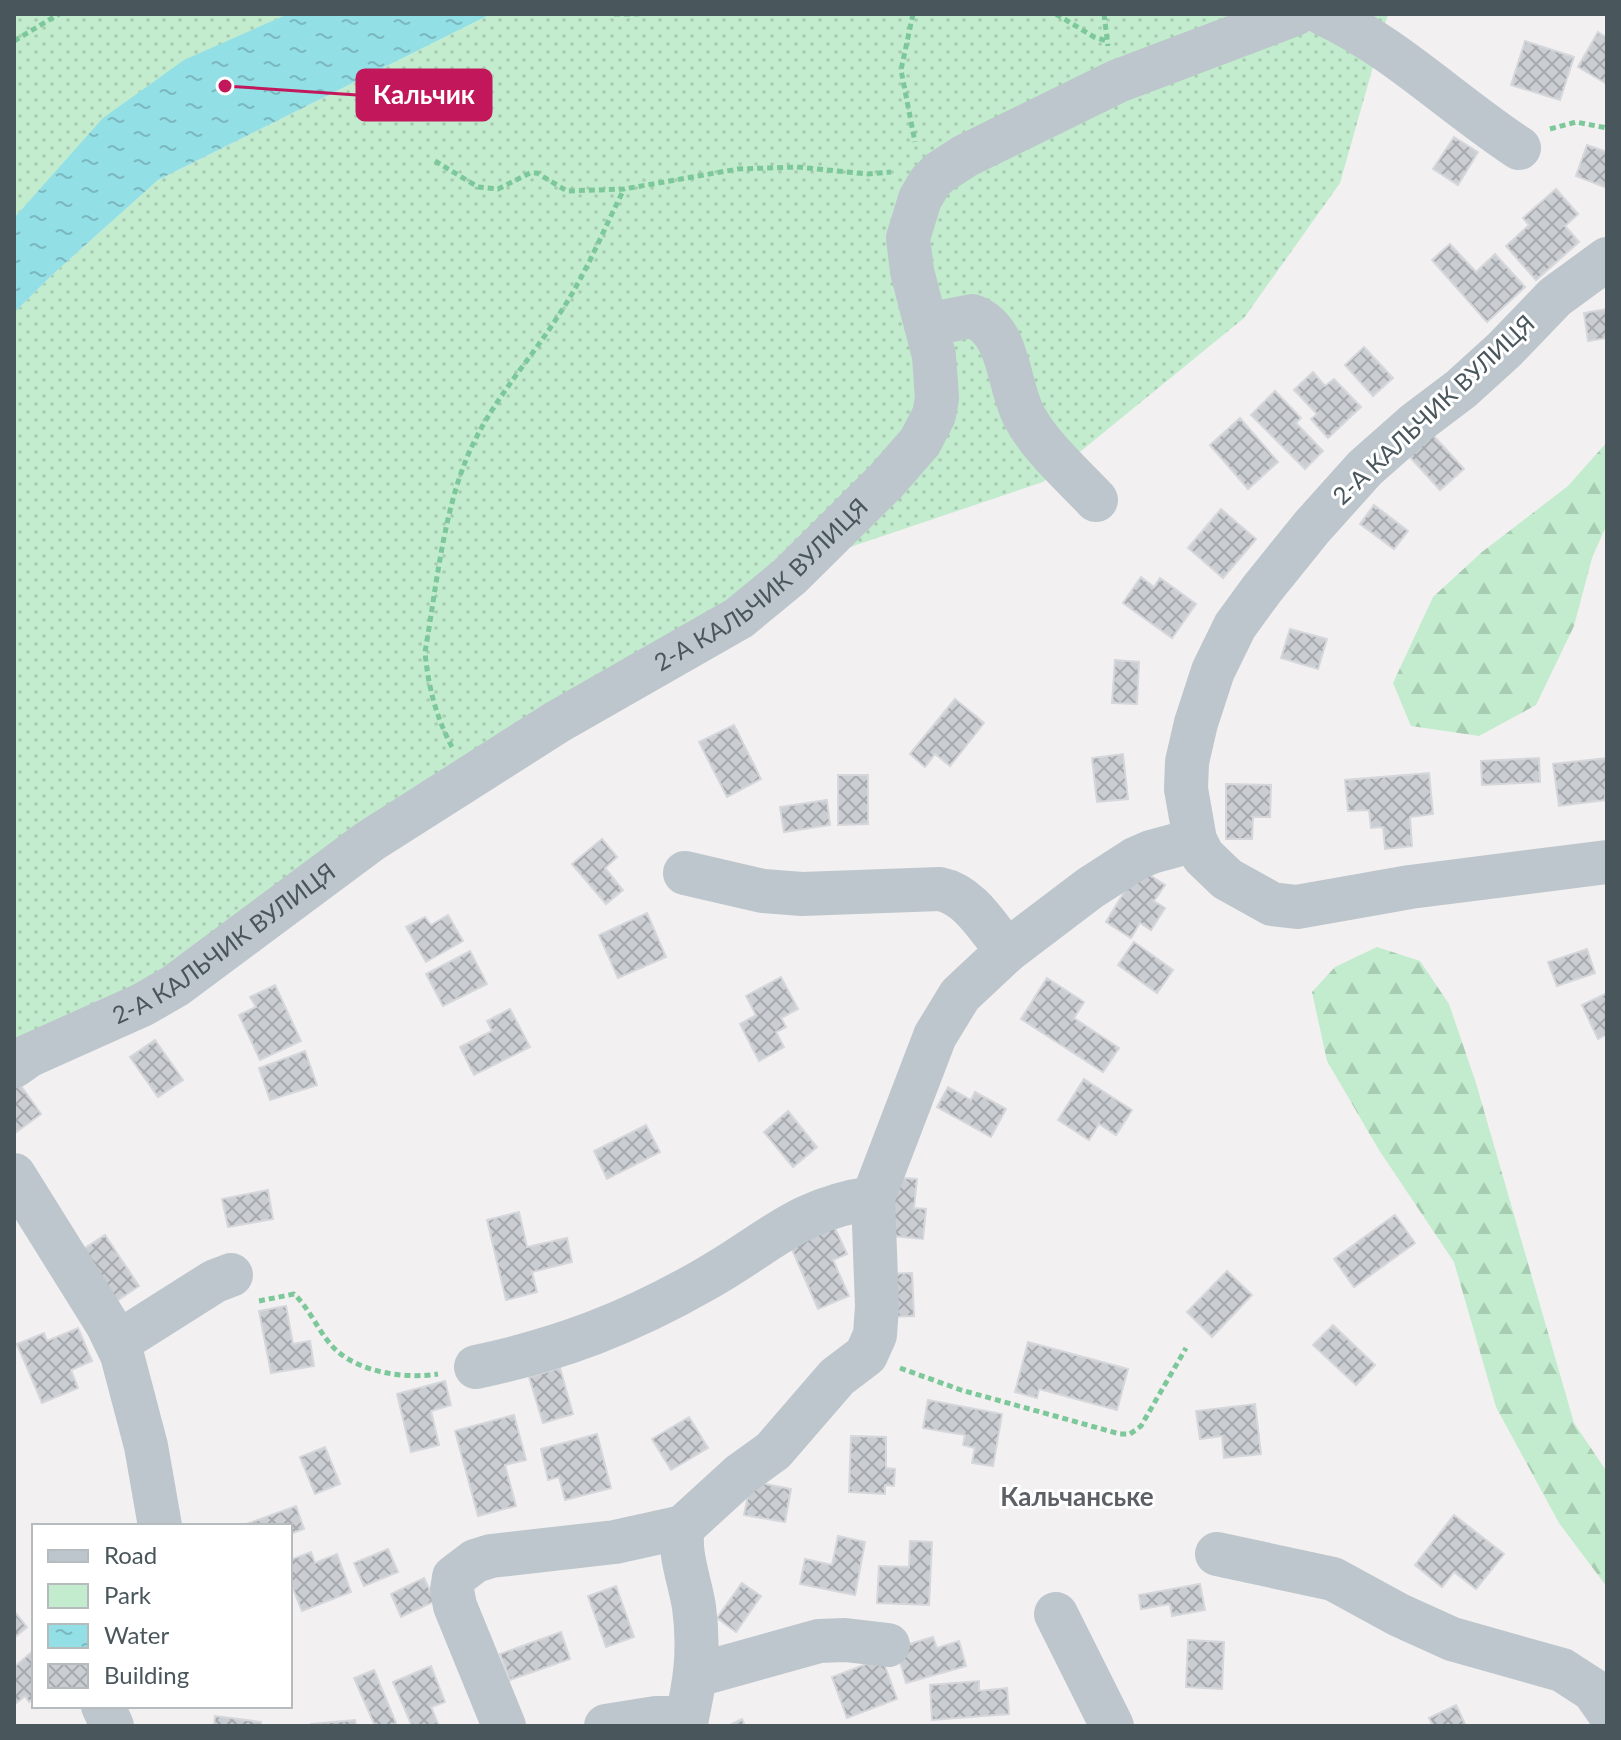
<svg xmlns="http://www.w3.org/2000/svg" width="1621" height="1740" font-family="Lato,sans-serif">
<style>
.green{fill:url(#green-dots)}
.forest{fill:url(#forest-firs)}
.water{fill:url(#water-ripples)}
.building{fill:url(#building-cross-hatch);stroke:#d5d7db;stroke-width:2}
.lines{fill:none;stroke-linecap:round;stroke-linejoin:round}
.path{stroke:#7dc89a;stroke-width:5;stroke-dasharray:6 4;stroke-linecap:butt}
.minor{stroke:#bdc6cc;stroke-width:44}
.labels{text-anchor:middle;stroke-width:6;stroke-linejoin:round;paint-order:stroke}
.street-label{font-size:24px;fill:#49565c;stroke:#fff}
.neighbourhood-label{font-size:26px;font-weight:bold;fill:#5d6165;stroke:#fff}
.leader{fill:none;stroke:#c2185b;stroke-width:3}
.callout-dot{fill:#c2185b;stroke:#fff;stroke-width:3}
.callout{fill:#c2185b;stroke:#c2185b;stroke-width:3}
.callout-label{font-size:26px;text-anchor:middle;font-weight:bold;fill:#fff}
</style>
<defs>
<pattern id="green-dots" width="8" height="8" patternUnits="userSpaceOnUse" patternTransform="scale(2)"><rect width="8" height="8" fill="#c2eccd"/><path d="M2 2h.1M6 6h.1" fill="none" stroke="#a8ccb2" stroke-width="1.8" stroke-linecap="round"/></pattern>
<pattern id="forest-firs" width="22" height="20" patternUnits="userSpaceOnUse" patternTransform="scale(2)"><rect width="22" height="20" fill="#c2eccd"/><path d="M5 1l3.5 6h-7zM16 11l3.5 6h-7z" fill="#a8ccb2"/></pattern>
<pattern id="water-ripples" width="26" height="14" patternUnits="userSpaceOnUse" patternTransform="scale(2)"><rect width="26" height="14" fill="#93dfe6"/><path d="M2 4q2-2 4 0t4 0M15 11q2-2 4 0t4 0" fill="none" stroke="#7ab8be"/></pattern>
<pattern id="building-cross-hatch" width="8" height="8" patternUnits="userSpaceOnUse" patternTransform="scale(2)"><rect width="8" height="8" fill="#caced2"/><path d="M0 0l8 8M0 8l8-8" fill="none" stroke="#a6aaae"/></pattern>
</defs>
<rect width="100%" height="100%" fill="#f2f0f1"/>
<g class="green">
<polygon points="14,14 288,14 264,25 45,184 14,218"/>
<polygon points="491,14 1388,14 1340,183 1244,318 1043,482 776,572 196,953 14,1048 14,313 52,275 158,180"/>
</g>
<g class="forest">
<polygon points="1607,442 1607,524 1592,558 1574,626 1536,705 1479,736 1411,726 1393,683 1433,597 1482,552 1568,486"/>
<polygon points="1377,947 1420,961 1449,1004 1476,1083 1574,1423 1607,1472 1607,1587 1559,1523 1496,1407 1454,1262 1379,1150 1327,1061 1312,992 1335,967"/>
</g>
<polygon class="water" points="288,14 491,14 158,180 52,275 14,313 14,218 103,118 184,60"/>
<g class="building">
<polygon points="1598,32 1607,38 1607,84 1578,67"/>
<polygon points="1525,41 1574,57 1560,100 1511,85"/>
<polygon points="1454,137 1478,152 1458,185 1433,169"/>
<polygon points="1587,145 1607,152 1607,188 1576,176"/>
<polygon points="1556,189 1578,214 1565,226 1579,242 1536,280 1506,246 1529,225 1523,218"/>
<polygon points="1450,244 1476,272 1495,254 1525,287 1487,322 1432,260"/>
<polygon points="1607,309 1607,338 1588,341 1584,313"/>
<polygon points="1364,347 1393,378 1373,396 1345,365"/>
<polygon points="1313,372 1325,386 1334,379 1361,407 1328,438 1311,419 1317,414 1294,390"/>
<polygon points="1275,391 1301,418 1296,423 1323,451 1305,469 1251,415"/>
<polygon points="1240,418 1278,462 1248,489 1210,445"/>
<polygon points="1431,433 1464,469 1440,490 1408,455"/>
<polygon points="1374,505 1408,531 1394,549 1360,524"/>
<polygon points="1221,509 1256,539 1223,578 1188,548"/>
<polygon points="1141,577 1154,587 1160,578 1196,604 1172,638 1123,603"/>
<polygon points="1290,629 1327,639 1318,669 1281,658"/>
<polygon points="1115,660 1139,662 1137,704 1112,703"/>
<polygon points="955,699 984,723 950,766 935,754 925,767 910,754"/>
<polygon points="734,725 761,779 727,797 699,742"/>
<polygon points="1123,754 1128,799 1097,802 1092,758"/>
<polygon points="1539,758 1540,782 1482,785 1481,761"/>
<polygon points="1607,758 1605,800 1559,806 1553,764"/>
<polygon points="1429,773 1433,814 1410,817 1412,846 1385,849 1383,827 1371,828 1369,810 1348,811 1345,780"/>
<polygon points="838,775 868,775 868,824 838,825"/>
<polygon points="1226,784 1271,785 1270,817 1253,817 1252,839 1226,839"/>
<polygon points="827,800 830,825 784,832 780,807"/>
<polygon points="602,839 617,857 605,868 623,890 606,904 572,864"/>
<polygon points="1139,868 1165,885 1154,901 1165,908 1151,930 1140,923 1131,938 1106,922"/>
<polygon points="647,913 666,957 618,978 599,935"/>
<polygon points="448,915 463,941 426,962 406,927 425,917 431,925"/>
<polygon points="1134,942 1173,970 1157,993 1118,965"/>
<polygon points="1587,949 1595,973 1557,986 1548,962"/>
<polygon points="470,951 487,984 443,1006 426,974"/>
<polygon points="781,977 798,1009 781,1018 786,1027 776,1032 784,1047 759,1061 740,1024 756,1015 746,996"/>
<polygon points="1047,978 1084,1002 1074,1018 1119,1048 1103,1072 1021,1019"/>
<polygon points="275,985 301,1041 260,1060 239,1015 256,1007 250,997"/>
<polygon points="1607,993 1607,1034 1598,1039 1582,1005"/>
<polygon points="510,1009 530,1047 474,1075 460,1047 492,1031 487,1021"/>
<polygon points="155,1040 183,1080 158,1097 130,1057"/>
<polygon points="305,1051 317,1085 270,1100 259,1068"/>
<polygon points="14,1076 41,1114 15,1133 14,1131"/>
<polygon points="1084,1079 1132,1110 1116,1135 1099,1124 1089,1140 1058,1120"/>
<polygon points="948,1087 971,1100 975,1092 1006,1109 991,1137 937,1107"/>
<polygon points="788,1111 817,1147 793,1167 764,1132"/>
<polygon points="646,1125 660,1152 607,1179 594,1151"/>
<polygon points="888,1177 917,1179 914,1208 926,1209 923,1239 883,1235"/>
<polygon points="268,1190 273,1219 228,1227 222,1199"/>
<polygon points="519,1212 527,1247 567,1238 572,1262 532,1272 537,1292 506,1300 487,1220"/>
<polygon points="1395,1215 1415,1243 1354,1287 1334,1259"/>
<polygon points="834,1226 847,1254 833,1260 849,1296 818,1309 790,1245"/>
<polygon points="105,1235 139,1286 115,1302 82,1250"/>
<polygon points="1227,1271 1252,1295 1212,1337 1187,1312"/>
<polygon points="912,1273 914,1316 885,1317 883,1274"/>
<polygon points="286,1306 293,1344 310,1341 314,1366 271,1373 259,1311"/>
<polygon points="1333,1325 1375,1365 1356,1385 1313,1345"/>
<polygon points="78,1328 92,1361 71,1370 78,1388 42,1403 17,1344 44,1333 47,1341"/>
<polygon points="1028,1342 1128,1369 1117,1410 1039,1389 1037,1398 1015,1392"/>
<polygon points="560,1368 573,1414 543,1423 529,1377"/>
<polygon points="445,1381 451,1405 431,1411 439,1445 411,1452 397,1394"/>
<polygon points="928,1400 1002,1414 993,1466 972,1463 975,1448 963,1445 965,1435 923,1428"/>
<polygon points="1255,1404 1261,1454 1224,1458 1222,1436 1200,1439 1196,1411"/>
<polygon points="514,1415 526,1460 505,1465 516,1506 478,1516 455,1431"/>
<polygon points="689,1417 708,1448 671,1470 652,1439"/>
<polygon points="597,1434 611,1488 565,1500 559,1477 548,1480 541,1449"/>
<polygon points="851,1436 886,1437 886,1468 895,1469 894,1486 885,1485 885,1494 849,1492"/>
<polygon points="325,1447 340,1484 315,1494 300,1457"/>
<polygon points="751,1481 791,1489 785,1522 744,1515"/>
<polygon points="296,1506 304,1529 290,1534 290,1526 241,1526"/>
<polygon points="1454,1515 1504,1554 1476,1589 1454,1572 1442,1587 1415,1565"/>
<polygon points="838,1536 865,1542 855,1595 800,1584 805,1559 832,1565"/>
<polygon points="910,1541 932,1542 929,1605 877,1603 879,1566 909,1567"/>
<polygon points="388,1549 398,1572 364,1586 354,1563"/>
<polygon points="311,1552 315,1563 337,1554 351,1592 302,1611 290,1581 290,1560"/>
<polygon points="424,1578 435,1601 401,1617 391,1594"/>
<polygon points="742,1583 761,1596 736,1632 717,1618"/>
<polygon points="1200,1584 1205,1610 1172,1616 1170,1604 1141,1609 1139,1595"/>
<polygon points="616,1586 634,1637 606,1647 588,1596"/>
<polygon points="14,1611 27,1627 14,1638"/>
<polygon points="561,1632 570,1659 510,1680 500,1654"/>
<polygon points="933,1637 937,1648 959,1641 966,1666 906,1683 896,1648"/>
<polygon points="1188,1640 1224,1642 1222,1689 1186,1687"/>
<polygon points="33,1651 34,1698 29,1702 25,1696 14,1705 14,1667"/>
<polygon points="882,1658 897,1699 847,1718 832,1677"/>
<polygon points="431,1666 445,1702 431,1707 439,1726 412,1726 393,1682"/>
<polygon points="374,1670 396,1723 390,1726 375,1726 354,1678"/>
<polygon points="979,1681 979,1691 1007,1688 1009,1714 932,1720 930,1685"/>
<polygon points="1456,1705 1466,1726 1433,1726 1429,1718"/>
<polygon points="215,1716 261,1722 260,1726 214,1726"/>
<polygon points="742,1719 745,1726 728,1726"/>
<polygon points="355,1720 356,1726 311,1726 311,1724"/>
</g>
<g class="lines">
<g class="path">
<polyline points="614,14 639,14"/>
<polyline points="913,14 901,70 915,142"/>
<polyline points="1056,14 1094,37 1107,41"/>
<polyline points="1104,14 1108,46"/>
<polyline points="14,41 59,14"/>
<polyline points="1550,129 1576,122 1607,128"/>
<polyline points="435,161 478,187 498,189 530,173 537,173 567,191 624,189 738,169 797,167 868,174 891,172"/>
<path d="M452,747C436,717 428,686 425,652C437,584 444,501 475,440C498,394 533,356 560,313C586,274 603,231 624,189"/>
<path d="M259,1301L294,1294C311,1310 319,1334 336,1350C361,1373 406,1379 438,1374"/>
<polyline points="900,1368 961,1390 1120,1434 1130,1434 1141,1426 1186,1348"/>
</g>
<g class="minor">
<path d="M1324,14C1395,47 1453,105 1519,148"/>
<polyline points="1607,259 1555,297 1504,350 1461,389 1416,423 1365,468 1312,527 1262,589 1235,626 1213,671 1196,723 1187,762 1186,789 1195,840 1203,856 1227,879 1272,904 1297,907 1410,887 1607,862"/>
<path d="M926,325L972,316C1011,330 1007,384 1024,416C1041,448 1072,474 1096,500"/>
<path d="M685,873L763,891L802,894L940,889C970,895 988,928 1007,951"/>
<path id="s1" d="M14,1066L28,1056L142,1005L175,986L370,841L557,722L739,618L790,576L886,481L920,442L934,415L937,398L934,356L912,271L908,238L920,199L930,182L939,173L965,156L1118,81L1295,14"/>
<polyline points="14,1175 107,1324 122,1355 146,1446 160,1526"/>
<polyline points="117,1343 215,1281 231,1275"/>
<path d="M476,1367C561,1349 629,1323 704,1280C767,1245 797,1208 873,1198"/>
<polyline points="1217,1554 1333,1579 1399,1615 1452,1639 1562,1670 1593,1690 1607,1710"/>
<polyline points="1056,1614 1112,1726"/>
<polyline points="697,1675 819,1641 845,1640 888,1645"/>
<polyline points="103,1706 112,1726"/>
<polyline points="504,1726 455,1606 452,1590 454,1577 475,1561 491,1556 615,1542 683,1527"/>
<polyline points="606,1726 656,1718 687,1718"/>
<path d="M685,1726C695,1684 700,1651 694,1607C690,1581 678,1553 683,1527L741,1474L773,1451L837,1377L866,1355L875,1335L877,1306L873,1198L935,1036L960,995L1007,951L1090,888L1135,859L1151,852L1195,840"/>
</g>
</g>
<g class="labels">
<g class="street-label">
<text transform="translate(1434 410) rotate(-43)" y="8">2-А КАЛЬЧИК ВУЛИЦЯ</text>
<text dy="8" stroke="none"><textPath href="#s1" startOffset="892">2-А КАЛЬЧИК ВУЛИЦЯ</textPath></text>
<text dy="8" stroke="none"><textPath href="#s1" startOffset="244">2-А КАЛЬЧИК ВУЛИЦЯ</textPath></text>
</g>
<g class="neighbourhood-label">
<text x="1077" y="1506">Кальчанське</text>
</g>
</g>
<path class="leader" d="M225 86L357 95"/>
<circle class="callout-dot" cx="225" cy="86" r="8"/>
<rect class="callout" x="357" y="70" width="134" height="50" rx="8"/>
<g class="callout-label">
<text x="424" y="104">Кальчик</text>
</g>
<rect width="1621" height="1740" fill="none" stroke="#49565c" stroke-width="32"/>
<rect x="32" y="1524" width="260" height="184" fill="#ffffff" stroke="#b6bbbe" stroke-width="2"/>
<rect x="48" y="1550" width="40" height="12" fill="#bdc6cc" stroke="#b6bbbe" stroke-width="2"/>
<text x="104" y="1564" font-size="24" fill="#49565c">Road</text>
<rect x="48" y="1584" width="40" height="24" fill="#c2eccd" stroke="#b6bbbe" stroke-width="2"/>
<text x="104" y="1604" font-size="24" fill="#49565c">Park</text>
<rect x="48" y="1624" width="40" height="24" fill="url(#water-ripples)" stroke="#b6bbbe" stroke-width="2"/>
<text x="104" y="1644" font-size="24" fill="#49565c">Water</text>
<rect x="48" y="1664" width="40" height="24" fill="url(#building-cross-hatch)" stroke="#b6bbbe" stroke-width="2"/>
<text x="104" y="1684" font-size="24" fill="#49565c">Building</text>
</svg>
